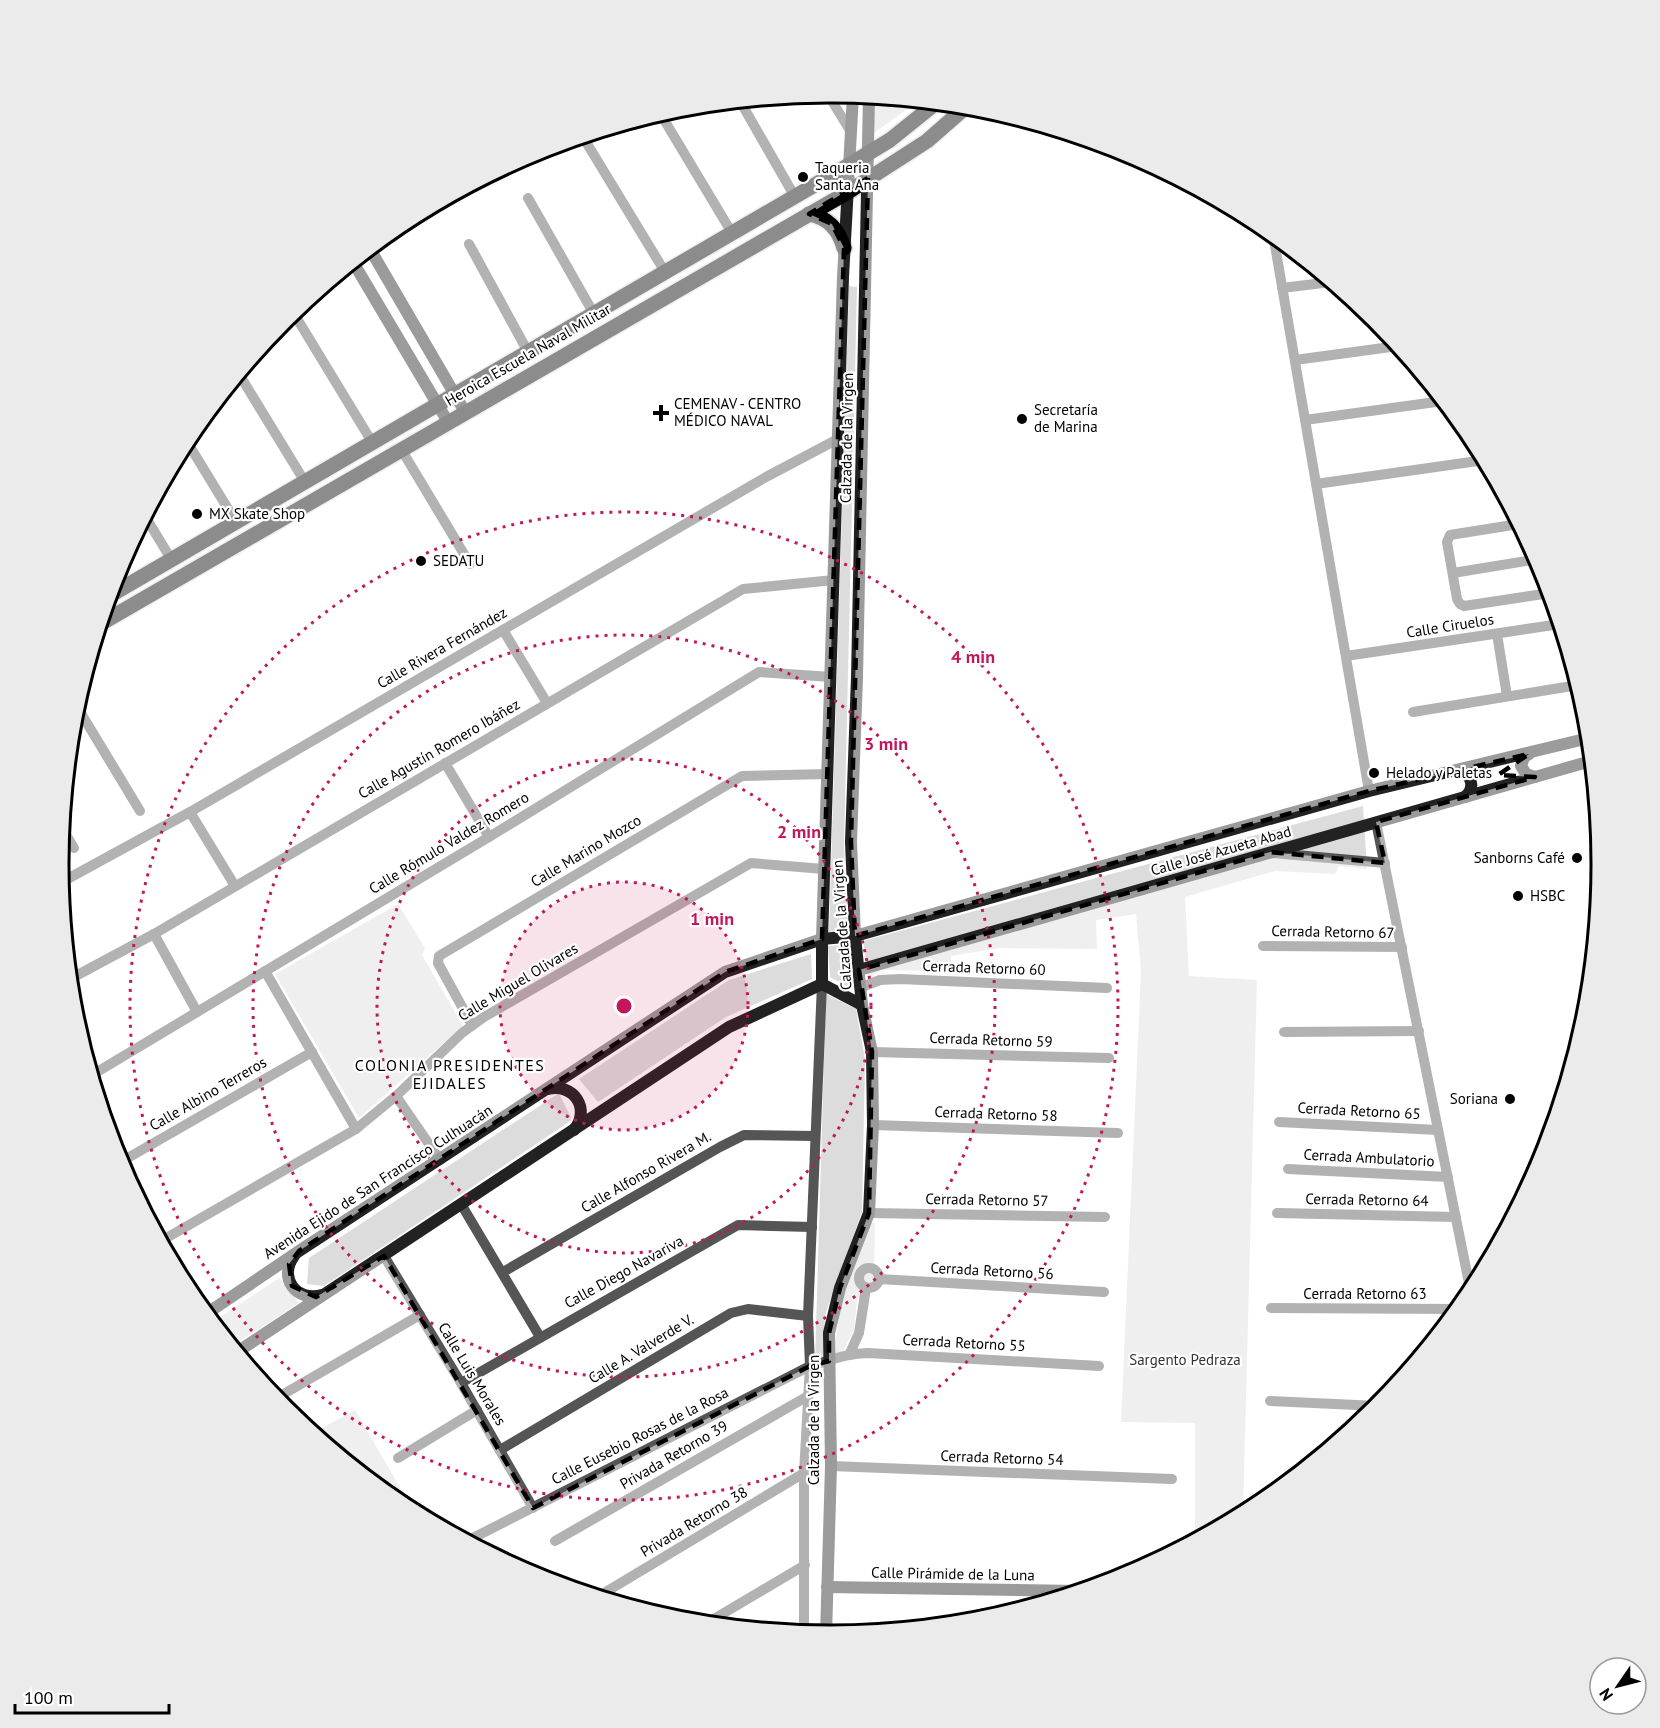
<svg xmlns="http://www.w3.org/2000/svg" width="1660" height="1728" font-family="'PT Sans',sans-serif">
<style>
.green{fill:#dcdcdc}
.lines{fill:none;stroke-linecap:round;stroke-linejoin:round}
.primary-casing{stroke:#dbdbdb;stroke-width:18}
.street{stroke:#555;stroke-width:10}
.secondary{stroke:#222;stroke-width:12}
.primary{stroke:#000;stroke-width:15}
.marked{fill:none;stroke:#000;stroke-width:4.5;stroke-dasharray:12 8;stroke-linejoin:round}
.ring{fill:none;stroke:#c2185b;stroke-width:3;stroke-dasharray:3 6}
.poi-dot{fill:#000;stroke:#fff;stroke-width:2}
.labels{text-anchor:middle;stroke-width:4.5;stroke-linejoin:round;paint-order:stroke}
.poi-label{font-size:15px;fill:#000;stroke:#fff;text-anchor:start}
.street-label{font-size:15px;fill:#000;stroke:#fff}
.park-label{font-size:15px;fill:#333;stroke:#fff}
.neighbourhood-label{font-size:16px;letter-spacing:1.5px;fill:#000;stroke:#fff}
.rim{fill:none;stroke:#000;stroke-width:3}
.centre{fill:#c2185b;stroke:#fff;stroke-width:3}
.ring-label{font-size:18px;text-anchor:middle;font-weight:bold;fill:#c2185b;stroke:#fff;stroke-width:4.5;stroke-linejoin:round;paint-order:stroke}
</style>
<rect width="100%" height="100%" fill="#fff"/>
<g class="green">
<polygon points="874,97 918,101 874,133"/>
<polygon points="849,286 857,287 844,845 848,930 829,932"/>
<polygon points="1363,806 1367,869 1339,866 1335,874 1275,871 1185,897 1189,976 1257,980 1243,1514 1195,1539 1195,1423 1121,1422 1141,971 1136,914 1096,920 1097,949 999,948 951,956 950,971 881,970 869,978 863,941"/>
<polygon points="398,904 425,948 422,955 463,1026 359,1118 275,974"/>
<polygon points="848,945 853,990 830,977 828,946"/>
<polygon points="811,954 812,979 726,1017 598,1102 579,1079 729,980"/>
<polygon points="826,994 856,1009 865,1059 862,1212 825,1315 823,1362 815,1362"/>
<polygon points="559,1093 572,1120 324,1286 307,1284 309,1258"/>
<polygon points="875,1222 874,1278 857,1300 854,1330 841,1355 833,1356 841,1303 871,1223"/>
<polygon points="279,1278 299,1303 232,1346 213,1322"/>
<polygon points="355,1410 412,1508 409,1510 401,1505 313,1433"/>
</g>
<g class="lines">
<g class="primary-casing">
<g id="primary">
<path d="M809,214C829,218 839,230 844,248"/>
<polyline points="109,596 849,165 890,140 936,103"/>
<polyline points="100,624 848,192 927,141 967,106"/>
</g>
</g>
<g class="street">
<polyline points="827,93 851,132"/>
<polyline points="740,101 795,197"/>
<polyline points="660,113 732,233"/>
<polyline points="583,137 665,272"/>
<polyline points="528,198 594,314"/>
<polyline points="1273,234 1369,791"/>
<polyline points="469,244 528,352"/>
<polyline points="1282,288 1331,282"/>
<polyline points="293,312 372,442"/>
<polyline points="1295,360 1398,346"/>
<polyline points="239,374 305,482"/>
<polyline points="1305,420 1443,401"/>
<polyline points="186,440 236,522"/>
<polyline points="401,449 470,564"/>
<polyline points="1316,484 1485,460"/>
<polyline points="145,516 171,559"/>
<polyline points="1519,524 1450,535 1447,542 1457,599 1460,604 1464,606 1550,593"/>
<polyline points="1453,573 1538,559"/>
<polyline points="503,630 547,703"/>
<polyline points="1497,634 1507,696"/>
<polyline points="1346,656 1560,624"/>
<polyline points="76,705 140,811"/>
<polyline points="1413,712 1578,685"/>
<polyline points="445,763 489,837"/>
<polyline points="190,812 235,886"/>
<polyline points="1376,822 1471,1293"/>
<polyline points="62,828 74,848"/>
<polyline points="1273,853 1385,863"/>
<polyline points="60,883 190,812 766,477 838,439"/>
<polyline points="154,934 197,1012"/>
<polyline points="1263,946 1402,947"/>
<polyline points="265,971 356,1129"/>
<polyline points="70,979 154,934 743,589 834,580"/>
<polyline points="862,987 880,980 900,979 1107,988"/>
<polyline points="472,1025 438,963 439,956 742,776 828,774"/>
<polyline points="1284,1032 1419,1031"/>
<polyline points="872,1052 1109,1058"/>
<polyline points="92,1075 489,837 759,672 831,677"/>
<polyline points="396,1096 440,1160"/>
<polyline points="1279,1122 1438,1130"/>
<polyline points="873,1125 1118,1133"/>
<polyline points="119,1163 312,1052"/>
<polyline points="1288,1169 1448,1177"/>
<polyline points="461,1204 540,1337"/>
<polyline points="869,1213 1105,1217"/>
<polyline points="1277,1213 1456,1217"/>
<polyline points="161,1241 356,1129 396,1096 462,1033 484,1017 751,863 824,869"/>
<polyline points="384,1256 461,1383 533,1508"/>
<circle cx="869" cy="1278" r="10"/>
<polyline points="503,1272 720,1147 744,1135 815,1136"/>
<polyline points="879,1279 1104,1292"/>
<polyline points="1271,1308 1458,1309"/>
<polyline points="850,1353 859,1333 866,1288"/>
<polyline points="461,1383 738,1225 812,1227"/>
<polyline points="275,1399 420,1315"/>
<polyline points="1270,1401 1378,1406"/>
<polyline points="500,1450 731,1313 748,1309 808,1316"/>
<polyline points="398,1458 477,1410"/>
<polyline points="831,1466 1172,1479"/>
<polyline points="1265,1497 1269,1497"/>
<path d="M467,1541L810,1366C829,1361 847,1353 868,1353L1099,1366"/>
<polyline points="555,1541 808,1396"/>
<polyline points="599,1596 804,1473"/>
<polyline points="707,1623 805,1565"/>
<polyline points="804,1633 804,1473 810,1366 808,1316 822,984"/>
</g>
<g class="secondary">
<polyline points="370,249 465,412"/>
<polyline points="353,262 448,422"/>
<polyline points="1529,754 1524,757 1521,766 1526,774 1535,777"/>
<path d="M1457,771C1472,773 1476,787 1465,797"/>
<polyline points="859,970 1591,761"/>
<polyline points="822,984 822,939 843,277 853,95"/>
<polyline points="822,984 862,1005"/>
<path d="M548,1089C574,1083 591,1109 574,1130"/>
<path d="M294,1256C278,1278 296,1302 322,1295"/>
<polyline points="206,1314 299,1251 725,972 822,939 855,936 1369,791 1589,738"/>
<polyline points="237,1352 729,1027 822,984"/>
<polyline points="827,1587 1079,1591"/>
<polyline points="826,1635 831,1466 829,1333 840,1288 869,1213 873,1125 872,1052 862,1005 855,936 851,842 857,677 869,96"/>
</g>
<use href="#primary" class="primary"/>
</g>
<path d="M0 0H1660V1728H0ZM868,178L851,842L855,936L1369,791L1529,754L1498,775L1535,777L1376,822L1385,863L1270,852L859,970L872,1052L869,1213L840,1288L829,1333V1361L810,1366L533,1508L384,1256L316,1297L292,1286L289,1264L299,1251L725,972L822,939L844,248L832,224L809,214Z" fill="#fff" fill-opacity=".55" fill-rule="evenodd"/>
<path class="marked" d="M868,178L851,842L855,936L1369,791L1529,754L1498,775L1535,777L1376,822L1385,863L1270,852L859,970L872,1052L869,1213L840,1288L829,1333V1361L810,1366L533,1508L384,1256L316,1297L292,1286L289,1264L299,1251L725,972L822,939L844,248L832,224L809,214Z"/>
<circle cx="624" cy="1006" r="124" fill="#c2185b" fill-opacity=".12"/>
<g class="ring">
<circle cx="624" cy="1006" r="124"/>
<circle cx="624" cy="1006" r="247"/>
<circle cx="624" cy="1006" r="371"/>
<circle cx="624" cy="1006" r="494"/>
</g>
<g class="poi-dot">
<circle cx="803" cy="177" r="6"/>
<path d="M658 404h6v6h6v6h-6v6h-6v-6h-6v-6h6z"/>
<circle cx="1022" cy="419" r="6"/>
<circle cx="197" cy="514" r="6"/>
<circle cx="421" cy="561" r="6"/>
<circle cx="1374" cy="773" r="6"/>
<circle cx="1577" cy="858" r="6"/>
<circle cx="1518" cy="896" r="6"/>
<circle cx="1510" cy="1099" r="6"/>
</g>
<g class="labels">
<g class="poi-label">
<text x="815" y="173">Taqueria<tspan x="815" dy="17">Santa Ana</tspan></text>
<text x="674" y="409">CEMENAV - CENTRO<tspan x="674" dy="17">MÉDICO NAVAL</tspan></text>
<text x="1034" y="415">Secretaría<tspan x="1034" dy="17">de Marina</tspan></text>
<text x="209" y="519">MX Skate Shop</text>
<text x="433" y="566">SEDATU</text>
<text x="1386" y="778">Helado y Paletas</text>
<text x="1565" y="863" text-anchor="end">Sanborns Café</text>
<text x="1530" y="901">HSBC</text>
<text x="1498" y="1104" text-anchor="end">Soriana</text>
</g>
<g class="street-label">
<text transform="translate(528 355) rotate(-30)" y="5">Heroica Escuela Naval Militar</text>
<text transform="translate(847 438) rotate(-89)" y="5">Calzada de la Virgen</text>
<text transform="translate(1450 626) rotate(-9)" y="5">Calle Ciruelos</text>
<text transform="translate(442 648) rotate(-30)" y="5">Calle Rivera Fernández</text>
<text transform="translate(439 749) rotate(-30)" y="5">Calle Agustín Romero Ibáñez</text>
<text transform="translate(449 843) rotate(-31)" y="5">Calle Rómulo Valdez Romero</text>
<text transform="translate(586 851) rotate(-31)" y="5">Calle Marino Mozco</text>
<text transform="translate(1221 851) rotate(-16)" y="5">Calle José Azueta Abad</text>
<text transform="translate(842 925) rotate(-94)" y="5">Calzada de la Virgen</text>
<text transform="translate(1333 932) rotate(1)" y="5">Cerrada Retorno 67</text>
<text transform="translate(984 968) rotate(2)" y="5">Cerrada Retorno 60</text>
<text transform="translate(518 982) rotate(-31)" y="5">Calle Miguel Olivares</text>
<text transform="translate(991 1040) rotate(2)" y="5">Cerrada Retorno 59</text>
<text transform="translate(208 1094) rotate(-30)" y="5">Calle Albino Terreros</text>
<text transform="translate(1359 1111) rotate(3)" y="5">Cerrada Retorno 65</text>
<text transform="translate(996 1114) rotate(2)" y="5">Cerrada Retorno 58</text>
<text transform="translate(1369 1158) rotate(3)" y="5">Cerrada Ambulatorio</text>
<text transform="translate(646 1172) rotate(-30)" y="5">Calle Alfonso Rivera M.</text>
<text transform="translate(378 1182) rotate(-33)" y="5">Avenida Ejido de San Francisco Culhuacán</text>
<text transform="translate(987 1200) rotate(1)" y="5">Cerrada Retorno 57</text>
<text transform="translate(1367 1200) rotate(1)" y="5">Cerrada Retorno 64</text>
<text transform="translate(992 1271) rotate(3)" y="5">Cerrada Retorno 56</text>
<text transform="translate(624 1272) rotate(-29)" y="5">Calle Diego Navariva</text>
<text x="1365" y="1299">Cerrada Retorno 63</text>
<text transform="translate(964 1343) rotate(3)" y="5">Cerrada Retorno 55</text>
<text transform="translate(641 1349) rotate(-31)" y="5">Calle A. Valverde V.</text>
<text transform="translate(472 1374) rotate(59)" y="5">Calle Luis Morales</text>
<text transform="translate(814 1420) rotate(-90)" y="5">Calzada de la Virgen</text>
<text transform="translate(640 1436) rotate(-27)" y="5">Calle Eusebio Rosas de la Rosa</text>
<text transform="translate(674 1455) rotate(-30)" y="5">Privada Retorno 39</text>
<text transform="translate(1002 1458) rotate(2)" y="5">Cerrada Retorno 54</text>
<text transform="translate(694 1522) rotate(-31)" y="5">Privada Retorno 38</text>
<text transform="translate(953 1574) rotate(1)" y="5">Calle Pirámide de la Luna</text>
</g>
<g class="park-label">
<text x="1185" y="1365">Sargento Pedraza</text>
</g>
<g class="neighbourhood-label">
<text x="450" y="1071">COLONIA PRESIDENTES<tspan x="450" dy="18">EJIDALES</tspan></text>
</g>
</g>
<path d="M0 0H1660V1728H0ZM69 864a761 761 0 1 1 1522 0a761 761 0 1 1-1522 0Z" fill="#ebebeb" fill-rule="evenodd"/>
<path class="rim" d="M69 864a761 761 0 1 1 1522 0a761 761 0 1 1-1522 0Z"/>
<circle cx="624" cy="1006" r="9" class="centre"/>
<g class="ring-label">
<text x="973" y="663">4 min</text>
<text x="886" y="750">3 min</text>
<text x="799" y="838">2 min</text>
<text x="712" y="925">1 min</text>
</g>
<g transform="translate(1618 1686) rotate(235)"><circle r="28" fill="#ffffff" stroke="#999999" stroke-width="1.5"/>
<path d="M0-4.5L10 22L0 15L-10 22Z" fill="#000000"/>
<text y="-9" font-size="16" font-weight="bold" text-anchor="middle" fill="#000000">N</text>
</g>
<path d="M15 1704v9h154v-9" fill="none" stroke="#000000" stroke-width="3"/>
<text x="24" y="1704" font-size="18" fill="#000000" stroke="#ffffff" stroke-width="4.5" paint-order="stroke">100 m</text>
</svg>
